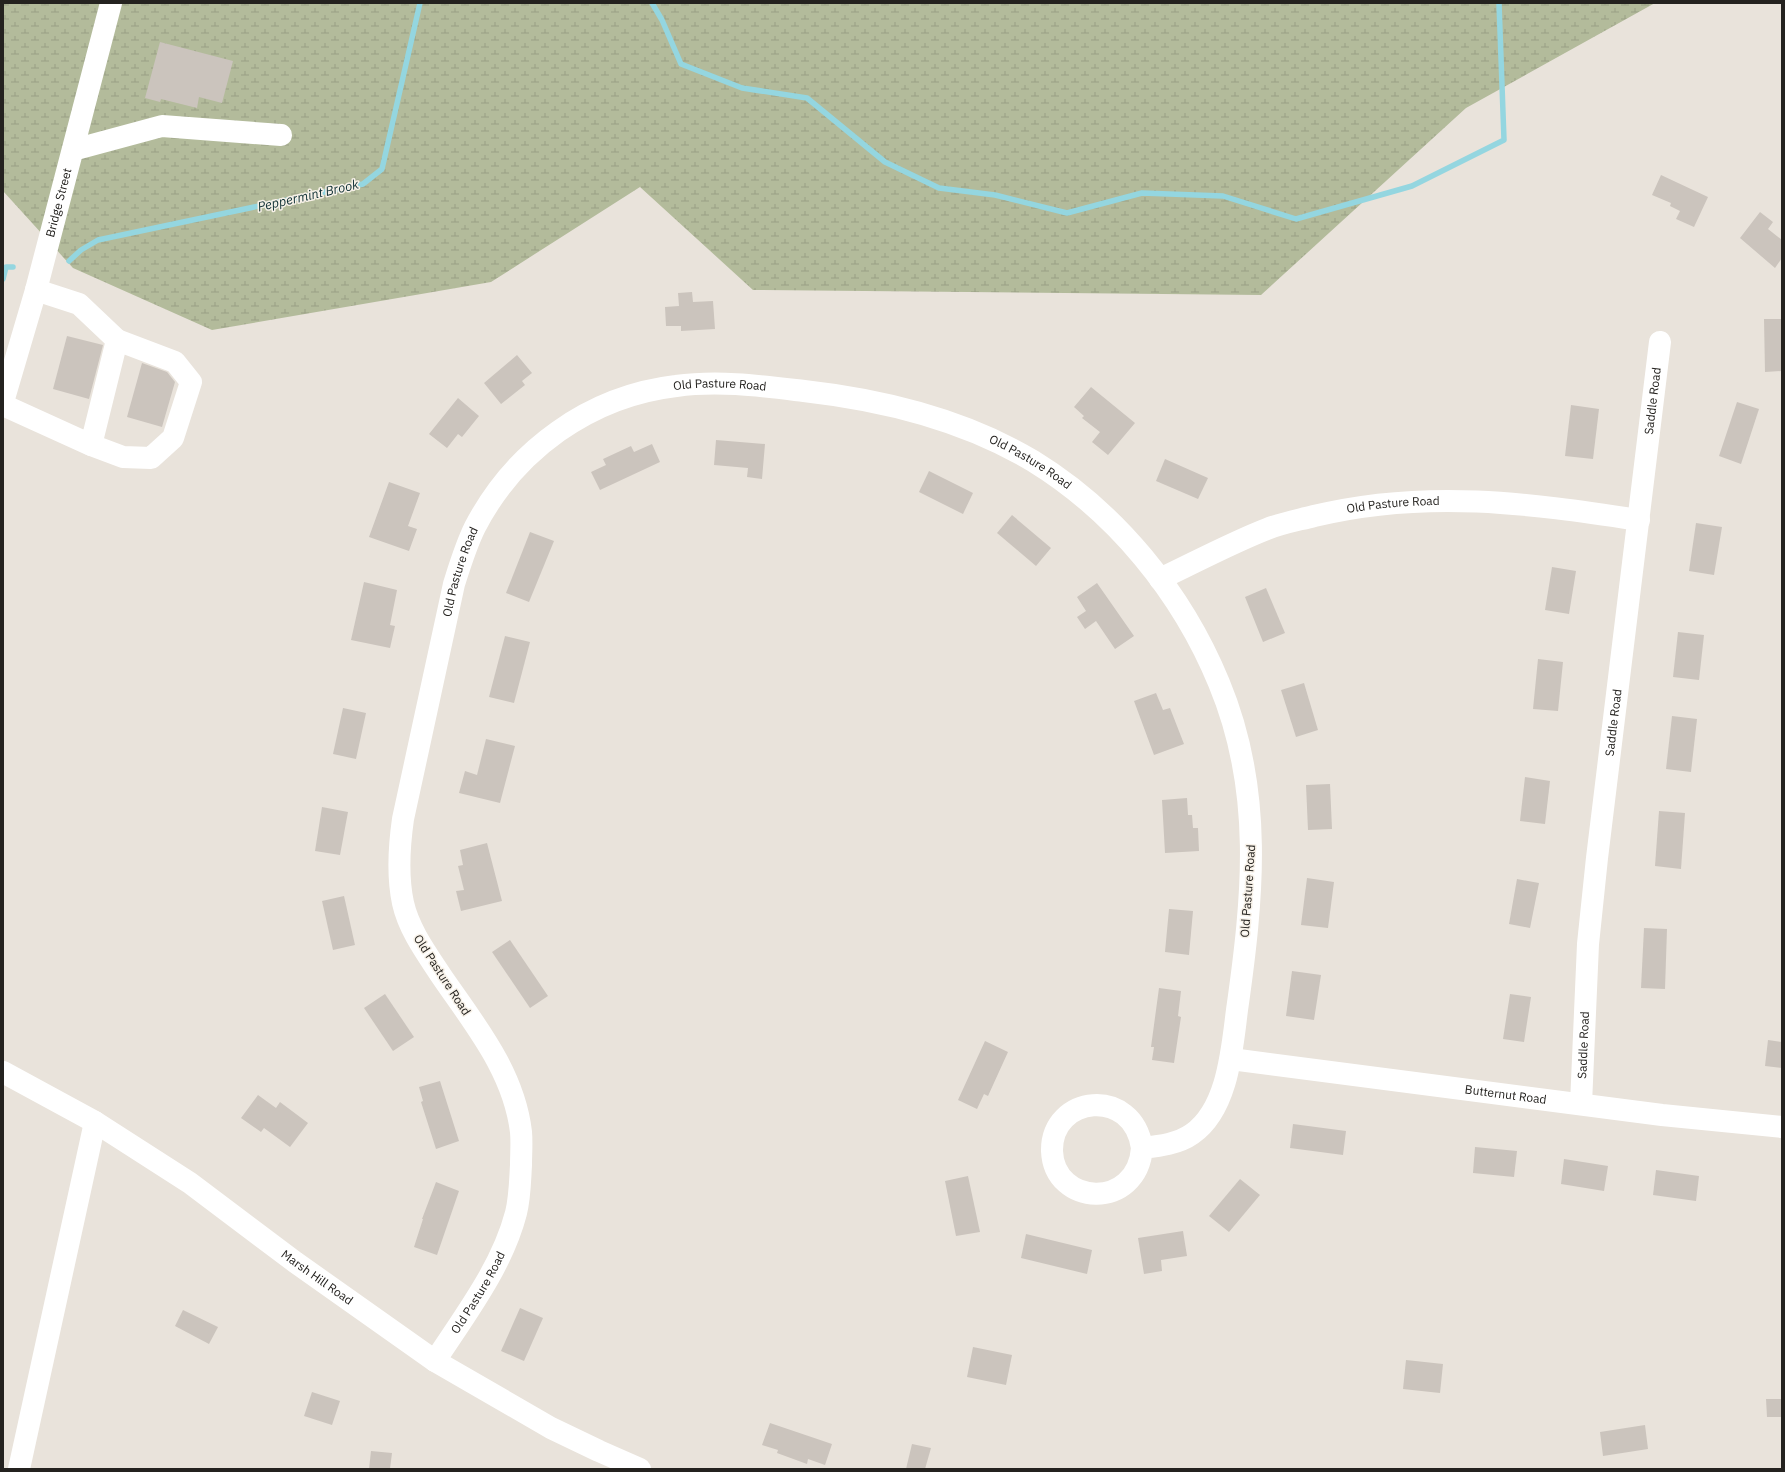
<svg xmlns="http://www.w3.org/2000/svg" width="1785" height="1472" font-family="'IBM Plex Sans',sans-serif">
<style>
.wetland{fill:url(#wetland-marsh)}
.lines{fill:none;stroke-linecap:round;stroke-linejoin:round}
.stream{stroke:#94d6e0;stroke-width:5.5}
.building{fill:#cbc4bd}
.minor{stroke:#fff;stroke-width:22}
.major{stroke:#fff;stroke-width:22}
.labels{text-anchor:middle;stroke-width:3;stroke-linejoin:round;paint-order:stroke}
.street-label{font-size:12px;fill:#24221f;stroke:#f7f1e8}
.water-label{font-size:13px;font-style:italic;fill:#0d2f33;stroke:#f7f1e8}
</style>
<defs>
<pattern id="wetland-marsh" width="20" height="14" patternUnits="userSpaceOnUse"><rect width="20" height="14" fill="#b3bb9b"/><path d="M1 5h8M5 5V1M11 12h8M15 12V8" fill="none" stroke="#9aa085"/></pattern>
</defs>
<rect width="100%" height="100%" fill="#e9e3db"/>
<polygon class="wetland" points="3,3 1655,3 1466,108 1261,295 753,290 640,187 491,282 212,330 73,268 3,191"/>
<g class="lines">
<g class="stream">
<polyline points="652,3 662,20 681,64 742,88 807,98 885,162 939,188 995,195 1067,213 1142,193 1223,196 1296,219 1412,186 1504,140 1499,3"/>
<polyline points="69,261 81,250 98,240 363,184 382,169 420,3"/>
<polyline points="3,279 6,267 13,267"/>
</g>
</g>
<g class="building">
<polygon points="160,42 233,61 222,103 199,97 197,108 161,99 160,102 145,98"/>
<polygon points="1661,175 1708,197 1694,227 1676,219 1680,211 1670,206 1671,203 1652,195"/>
<polygon points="1760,212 1773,222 1768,229 1782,240 1782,258 1775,268 1740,238"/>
<polygon points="692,292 693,302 713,301 715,329 681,331 681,326 666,326 665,307 679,306 678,293"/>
<polygon points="1764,319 1782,319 1782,371 1765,372"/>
<polygon points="67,336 103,345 89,399 53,389"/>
<polygon points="517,355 532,373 522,381 525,385 501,404 484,383"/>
<polygon points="142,363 167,372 175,382 162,427 127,417"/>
<polygon points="1091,387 1135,423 1108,455 1092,442 1100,432 1082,418 1084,416 1074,407"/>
<polygon points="458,398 479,416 462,437 458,434 447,448 429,434"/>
<polygon points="1737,402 1759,409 1741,464 1719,456"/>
<polygon points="1571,405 1599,409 1593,459 1565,456"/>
<polygon points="716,440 765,444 762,479 747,477 748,468 714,465"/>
<polygon points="652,444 660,462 600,490 591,472 606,465 603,459 631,446 634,452"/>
<polygon points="1165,459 1208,478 1198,499 1156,481"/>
<polygon points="929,471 973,493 963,514 919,492"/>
<polygon points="389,482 420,493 408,526 417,529 409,551 369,537"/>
<polygon points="1012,515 1051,548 1036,566 997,533"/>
<polygon points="1696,523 1722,527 1714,575 1689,571"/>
<polygon points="530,532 554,541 529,602 506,593"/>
<polygon points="1552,567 1576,571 1569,614 1545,610"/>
<polygon points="364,582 397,590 390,625 395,626 390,648 351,640"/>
<polygon points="1097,583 1134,636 1115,649 1096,621 1085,629 1077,617 1086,611 1077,597"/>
<polygon points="1266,588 1285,633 1263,642 1245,597"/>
<polygon points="1678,632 1704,635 1699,680 1673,677"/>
<polygon points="505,636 530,642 514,703 489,697"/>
<polygon points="1538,659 1563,662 1558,711 1533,709"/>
<polygon points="1304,683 1318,730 1296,737 1281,690"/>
<polygon points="1156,693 1163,710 1170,708 1184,744 1154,755 1134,701"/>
<polygon points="343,708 366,713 356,759 333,754"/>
<polygon points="1672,716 1697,719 1691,772 1666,769"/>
<polygon points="486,739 515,746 500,803 459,793 465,771 477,775"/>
<polygon points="1525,777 1550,781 1545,824 1520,821"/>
<polygon points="1330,784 1332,829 1308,830 1306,785"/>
<polygon points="1187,798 1188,815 1192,815 1193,828 1198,828 1199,851 1165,853 1162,800"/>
<polygon points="322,807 348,812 340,855 315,851"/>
<polygon points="1659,811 1685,813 1681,869 1655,866"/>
<polygon points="487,843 502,901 461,911 456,891 464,890 458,866 463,865 460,850"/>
<polygon points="1307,878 1334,882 1328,928 1301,925"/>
<polygon points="1517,879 1539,883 1530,928 1509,924"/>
<polygon points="344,896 355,945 333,950 322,901"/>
<polygon points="1169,909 1193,911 1189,955 1165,952"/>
<polygon points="1644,928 1667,929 1665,989 1641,988"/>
<polygon points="510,940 548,996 530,1008 492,952"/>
<polygon points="1292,971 1321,975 1314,1020 1286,1016"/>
<polygon points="1159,988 1181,991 1178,1016 1181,1017 1174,1063 1152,1060 1154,1047 1151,1047"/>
<polygon points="385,994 414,1037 393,1051 364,1008"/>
<polygon points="1510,994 1531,997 1524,1042 1503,1039"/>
<polygon points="1768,1040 1782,1042 1782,1068 1765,1066"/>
<polygon points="985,1041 1008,1052 988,1096 984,1094 977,1109 958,1100"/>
<polygon points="440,1081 459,1141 436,1149 421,1102 423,1101 419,1087"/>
<polygon points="258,1095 276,1108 280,1102 308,1123 290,1147 264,1128 261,1132 241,1118"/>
<polygon points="1293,1124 1346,1131 1343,1155 1290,1148"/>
<polygon points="1475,1147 1517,1151 1514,1177 1473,1173"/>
<polygon points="1564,1159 1608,1166 1604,1191 1561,1184"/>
<polygon points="1656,1170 1699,1176 1696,1201 1653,1195"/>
<polygon points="968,1176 980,1232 956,1236 945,1181"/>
<polygon points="1240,1179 1260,1195 1229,1232 1209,1216"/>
<polygon points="436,1182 459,1191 437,1255 414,1247 423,1219 422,1219"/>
<polygon points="1183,1231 1187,1256 1161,1260 1162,1271 1144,1274 1138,1238"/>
<polygon points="1026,1234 1092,1250 1087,1274 1021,1258"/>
<polygon points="520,1308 543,1318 524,1361 501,1351"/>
<polygon points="183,1310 218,1327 209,1344 175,1326"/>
<polygon points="973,1347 1012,1355 1006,1385 967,1377"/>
<polygon points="1406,1360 1443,1364 1440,1393 1403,1389"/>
<polygon points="312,1392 340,1401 332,1425 304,1416"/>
<polygon points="1766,1399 1782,1399 1782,1417 1767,1417"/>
<polygon points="770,1423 832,1444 825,1465 808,1459 807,1464 777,1453 778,1450 762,1445"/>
<polygon points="1645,1425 1648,1449 1603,1456 1600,1432"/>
<polygon points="912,1444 931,1448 925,1469 906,1469"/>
<polygon points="371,1451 392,1453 390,1469 369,1469"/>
</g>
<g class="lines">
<g class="minor">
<polyline points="73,150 162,126 281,135"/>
<polyline points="3,405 91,445 117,340 79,304 36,290"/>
<polyline points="91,445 123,457 151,458 173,438 191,382 175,362 117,340"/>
<path id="s1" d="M1160,579C1196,562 1231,543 1267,529C1282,523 1299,520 1314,516C1426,489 1527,503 1639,520"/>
<path id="s2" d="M1231,1059L1662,1115L1782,1127"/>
<path id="s3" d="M3,1072L95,1122L190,1183L295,1262L435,1361L551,1428L599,1451L640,1469"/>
<path id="s4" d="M1581,1104L1588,944L1597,858L1660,342"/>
<path id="s5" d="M435,1361C465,1315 502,1267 516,1213C520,1197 520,1181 521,1165C521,1154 522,1143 521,1132C514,1072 475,1025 442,977C427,954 409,930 403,903C397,875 399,847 403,819L454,584C460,565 466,545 475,527C515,450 590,396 676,386C719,380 762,386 804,391C884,400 963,419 1033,461C1116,512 1182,593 1219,683C1264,791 1253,897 1237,1010C1232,1049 1228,1109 1192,1134C1178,1144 1159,1146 1142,1148C1133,1086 1051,1095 1052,1151C1054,1206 1137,1211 1142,1148"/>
<polyline points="19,1469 95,1122"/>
</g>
<path class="major" id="s6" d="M3,402L36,290L111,3"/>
</g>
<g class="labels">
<g class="street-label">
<text dy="4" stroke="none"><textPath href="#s6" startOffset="207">Bridge Street</textPath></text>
<text dy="4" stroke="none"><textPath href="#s5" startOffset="1196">Old Pasture Road</textPath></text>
<text dy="4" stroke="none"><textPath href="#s4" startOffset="707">Saddle Road</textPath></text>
<text dy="4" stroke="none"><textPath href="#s5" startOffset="1520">Old Pasture Road</textPath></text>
<text dy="4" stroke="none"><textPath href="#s1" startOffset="247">Old Pasture Road</textPath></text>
<text dy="4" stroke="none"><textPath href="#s5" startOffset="849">Old Pasture Road</textPath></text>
<text dy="4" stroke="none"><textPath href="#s4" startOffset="383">Saddle Road</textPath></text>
<text transform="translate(1248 891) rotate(-86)" y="4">Old Pasture Road</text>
<text transform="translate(442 975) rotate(57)" y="4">Old Pasture Road</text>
<text dy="4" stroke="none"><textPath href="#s4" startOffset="59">Saddle Road</textPath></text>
<text dy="4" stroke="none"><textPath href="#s2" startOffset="277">Butternut Road</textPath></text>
<text dy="4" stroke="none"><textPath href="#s3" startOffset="376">Marsh Hill Road</textPath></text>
<text dy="4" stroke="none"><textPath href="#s5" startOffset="81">Old Pasture Road</textPath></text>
</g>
<g class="water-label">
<text transform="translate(308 195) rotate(-13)" y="5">Peppermint Brook</text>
</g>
</g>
<rect width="1785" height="1472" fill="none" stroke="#24221f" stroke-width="8"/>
</svg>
